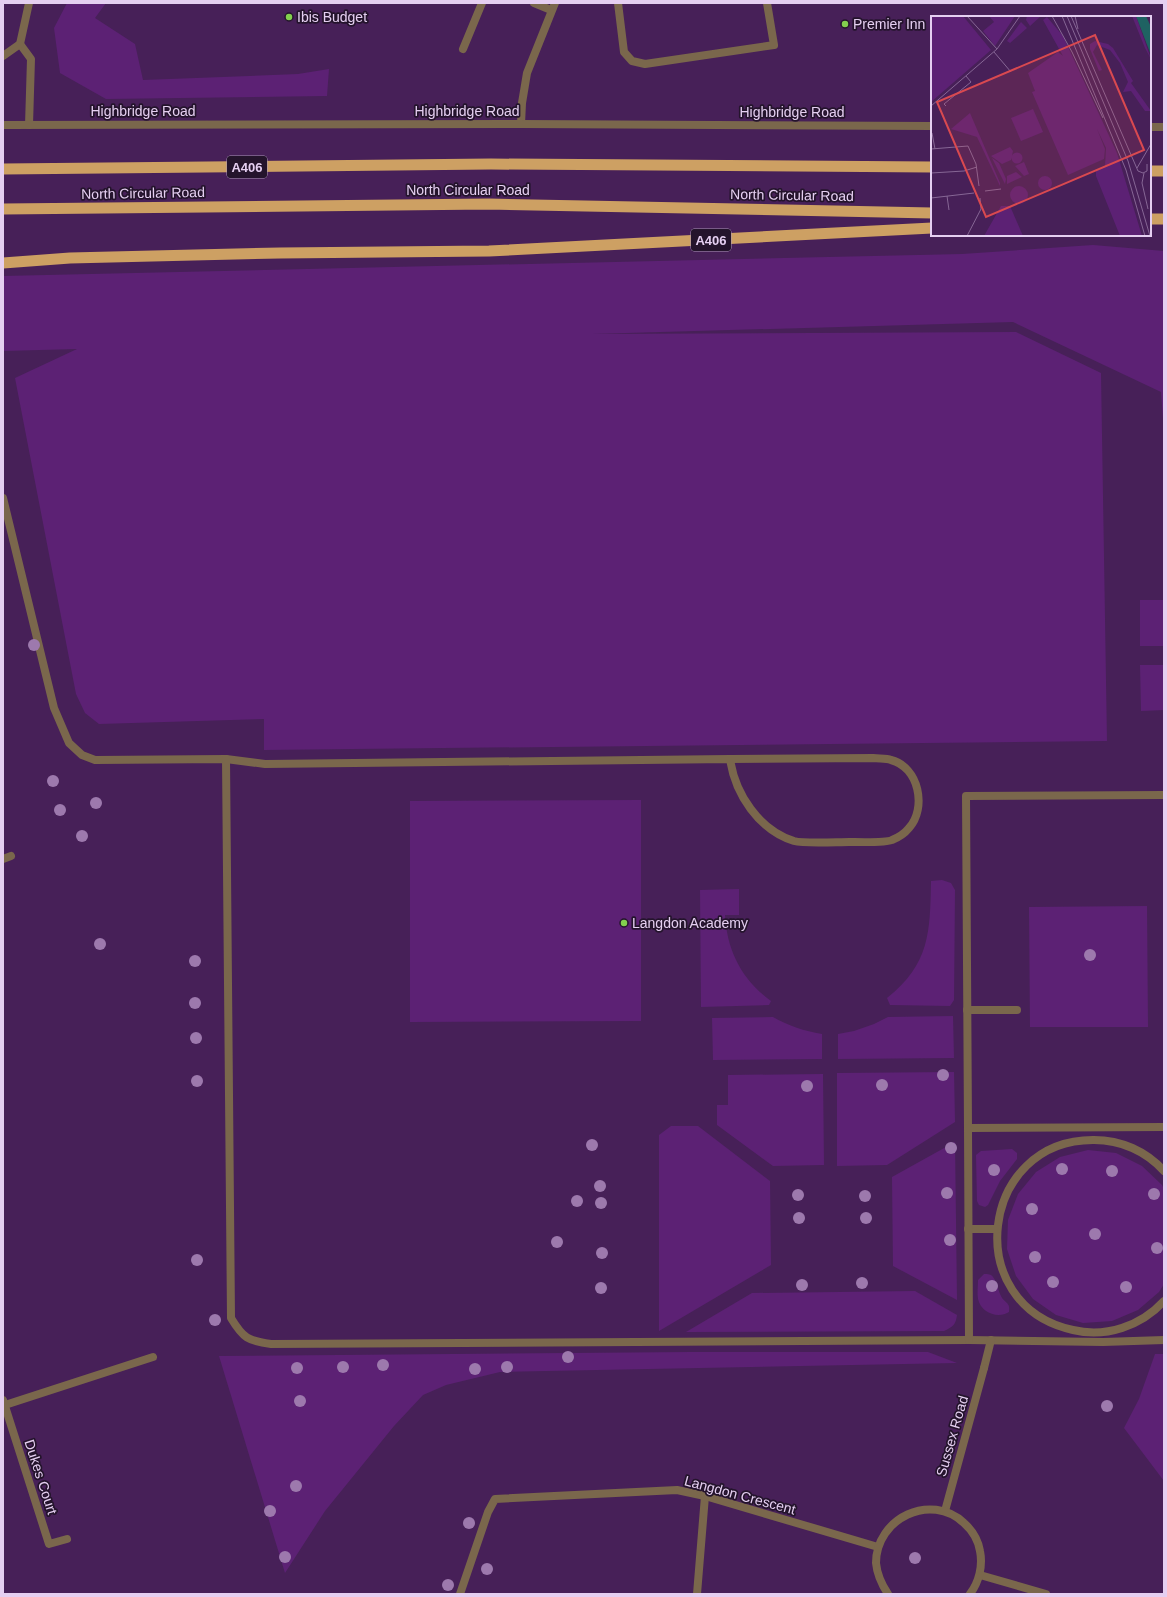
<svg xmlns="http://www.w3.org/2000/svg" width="1167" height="1597" font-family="Arial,sans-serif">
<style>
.green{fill:#5c2174}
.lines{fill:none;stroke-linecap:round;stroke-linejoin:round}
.service{stroke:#7a674c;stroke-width:8}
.minor{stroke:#7a674c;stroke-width:8}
.tertiary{stroke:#7a674c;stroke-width:8}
.trunk{stroke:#cda063;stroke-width:11}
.tree{fill:#9d79ad}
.poi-dot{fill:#83d04e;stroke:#24142c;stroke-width:1.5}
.labels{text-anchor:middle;stroke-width:3.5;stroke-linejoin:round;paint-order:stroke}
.shield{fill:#24142c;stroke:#ab97b6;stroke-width:1}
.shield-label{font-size:13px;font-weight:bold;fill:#e5cff1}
.poi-label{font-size:14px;fill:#e5cff1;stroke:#24142c;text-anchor:start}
.street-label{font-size:14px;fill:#e5cff1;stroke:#24142c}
.inset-road{fill:none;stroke:#866695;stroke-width:1}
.view{fill:#d94950;fill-opacity:0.15;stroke:#d94950;stroke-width:2}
.inset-edge{fill:none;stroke:#e5cff1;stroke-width:2}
</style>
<rect width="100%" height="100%" fill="#472058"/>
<g class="green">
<polygon points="67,3 106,3 95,18 135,44 143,80 298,74 329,69 327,96 106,99 60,73 54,28"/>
<polygon points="1093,245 1164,251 1164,433 1161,392 1013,322 592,334 1016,332 1101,373 1107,741 264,750 264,719 99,724 85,713 76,694 15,378 77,349 3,351 3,276 962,254"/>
<rect x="1140" y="600" width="24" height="46"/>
<polygon points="1140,665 1164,665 1164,710 1141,711"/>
<polygon points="641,800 641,1021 410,1022 410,801"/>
<path d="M942,880L951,883L955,890L954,1000L950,1006L890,1005L887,998C930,964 930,932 931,881Z"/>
<path d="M739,889V915H725C727,950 741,979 771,1001L769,1005L701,1007L700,890Z"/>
<polygon points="1147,906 1148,1027 1030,1027 1029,907"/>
<polygon points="953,1016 954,1058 838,1059 838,1034 854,1031 874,1024 888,1017"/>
<path d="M773,1017C789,1026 804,1031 822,1034V1059L713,1060L712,1018Z"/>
<polygon points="954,1072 955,1122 887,1165 837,1166 837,1073"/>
<polygon points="823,1074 824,1165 773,1166 717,1125 717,1105 728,1105 728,1075"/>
<polygon points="671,1126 698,1126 770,1181 771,1265 659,1331 659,1135"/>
<polygon points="955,1142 957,1300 893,1266 892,1177"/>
<polygon points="1012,1149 1017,1153 1017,1159 1000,1181 988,1205 985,1207 979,1205 977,1201 976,1155 981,1151"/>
<polygon points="1088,1150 1116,1153 1142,1166 1162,1185 1164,1189 1164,1284 1159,1292 1138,1310 1112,1321 1083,1323 1056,1315 1033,1299 1016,1276 1007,1249 1008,1220 1018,1194 1036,1172 1060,1157"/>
<path d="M984,1274C988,1274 991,1274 993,1277C997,1282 998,1290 1001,1296C1004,1303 1011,1302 1009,1312C998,1319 981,1313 978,1299C977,1293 978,1286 978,1280Z"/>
<path d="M915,1291L957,1315C956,1324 953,1327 944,1331L686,1332L752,1293Z"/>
<polygon points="691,1352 928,1352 957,1363 500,1372 446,1385 423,1395 394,1426 325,1511 285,1573 219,1356"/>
<polygon points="1155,1354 1164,1354 1164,1481 1124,1428 1139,1399"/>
</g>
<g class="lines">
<g class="service">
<polyline points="534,3 551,10"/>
<polyline points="618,3 624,52 632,61 645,64 774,45 767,3"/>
<polyline points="20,44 31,59 29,125"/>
<polyline points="463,49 482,3"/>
<polyline points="3,56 20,44 29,3"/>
<polyline points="521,124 522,103 527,73 555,3"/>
<path d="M3,498L54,708L69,743L82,755L95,760L226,759L265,764L730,759C735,794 759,830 794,841C805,844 837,842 849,842C858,842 886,843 892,840C897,838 905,833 909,828C927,808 919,767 891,760C886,758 879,759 873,758L730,759"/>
<path d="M226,759L231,1318C243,1338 248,1341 271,1344L969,1340L1103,1342L1164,1340"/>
<polyline points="967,1010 1017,1010"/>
<polyline points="968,1128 966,796 1164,795"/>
<path d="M1164,1171C1146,1151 1121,1140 1094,1140C980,1139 959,1305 1073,1330C1106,1338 1141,1326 1164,1301"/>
<polyline points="968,1229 997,1229"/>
<polyline points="969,1340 968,1128 1164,1127"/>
<polyline points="984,1368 991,1340"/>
<polyline points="5,1405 153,1357"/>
</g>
<g class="minor">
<polyline points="3,859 11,856"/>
<polyline points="3,1400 49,1544 67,1539"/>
<polyline points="945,1511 984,1368"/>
<polyline points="980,1575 1046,1594"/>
<polyline points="460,1594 488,1512 495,1499 677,1490 705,1496 878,1547"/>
<polyline points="697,1594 705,1496"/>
<path d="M888,1594C882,1585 877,1574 876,1563C876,1518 931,1492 964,1523C973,1531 978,1539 980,1551C983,1566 979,1582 970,1594"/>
</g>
<g class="tertiary">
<polyline points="3,125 521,124 932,126"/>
<polyline points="1150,127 1164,127"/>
</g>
<g class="trunk">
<polyline points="3,169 491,164 932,167"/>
<polyline points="1150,171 1164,171"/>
<polyline points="3,209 489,204 932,213"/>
<polyline points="1150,219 1164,219"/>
<polyline points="3,263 70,258 280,253 489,251 932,228"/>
</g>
</g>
<g class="tree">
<circle cx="34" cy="645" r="6"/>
<circle cx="53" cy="781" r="6"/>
<circle cx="96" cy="803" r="6"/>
<circle cx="60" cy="810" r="6"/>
<circle cx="82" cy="836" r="6"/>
<circle cx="100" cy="944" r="6"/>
<circle cx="1090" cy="955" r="6"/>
<circle cx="195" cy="961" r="6"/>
<circle cx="195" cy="1003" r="6"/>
<circle cx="196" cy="1038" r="6"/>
<circle cx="943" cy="1075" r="6"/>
<circle cx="197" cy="1081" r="6"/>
<circle cx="882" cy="1085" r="6"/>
<circle cx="807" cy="1086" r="6"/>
<circle cx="592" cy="1145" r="6"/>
<circle cx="951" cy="1148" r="6"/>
<circle cx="1062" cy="1169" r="6"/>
<circle cx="994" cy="1170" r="6"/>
<circle cx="1112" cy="1171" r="6"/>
<circle cx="600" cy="1186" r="6"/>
<circle cx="947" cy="1193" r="6"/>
<circle cx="1154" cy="1194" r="6"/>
<circle cx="798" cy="1195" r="6"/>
<circle cx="865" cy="1196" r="6"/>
<circle cx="577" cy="1201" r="6"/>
<circle cx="601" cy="1203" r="6"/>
<circle cx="1032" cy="1209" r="6"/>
<circle cx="799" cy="1218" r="6"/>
<circle cx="866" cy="1218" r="6"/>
<circle cx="1095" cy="1234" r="6"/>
<circle cx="950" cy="1240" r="6"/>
<circle cx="557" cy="1242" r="6"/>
<circle cx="1157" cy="1248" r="6"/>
<circle cx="602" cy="1253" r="6"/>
<circle cx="1035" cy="1257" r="6"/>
<circle cx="197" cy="1260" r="6"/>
<circle cx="1053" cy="1282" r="6"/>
<circle cx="862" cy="1283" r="6"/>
<circle cx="802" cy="1285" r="6"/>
<circle cx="992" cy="1286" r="6"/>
<circle cx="1126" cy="1287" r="6"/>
<circle cx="601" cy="1288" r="6"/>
<circle cx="215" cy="1320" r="6"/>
<circle cx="568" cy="1357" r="6"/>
<circle cx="383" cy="1365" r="6"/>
<circle cx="343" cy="1367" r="6"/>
<circle cx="507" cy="1367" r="6"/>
<circle cx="297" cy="1368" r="6"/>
<circle cx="475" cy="1369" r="6"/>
<circle cx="300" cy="1401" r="6"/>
<circle cx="1107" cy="1406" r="6"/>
<circle cx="296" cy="1486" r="6"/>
<circle cx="270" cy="1511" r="6"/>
<circle cx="469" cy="1523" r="6"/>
<circle cx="285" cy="1557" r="6"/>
<circle cx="915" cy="1558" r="6"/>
<circle cx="487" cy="1569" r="6"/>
<circle cx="448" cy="1585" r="6"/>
</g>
<g class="poi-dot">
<circle cx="289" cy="17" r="4"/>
<circle cx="845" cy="24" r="4"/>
<circle cx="624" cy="923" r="4"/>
</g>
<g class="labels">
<g class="shield">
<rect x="227" y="156" width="40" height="22" rx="3"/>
<rect x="691" y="229" width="40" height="22" rx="3"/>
</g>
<g class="shield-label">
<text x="247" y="172">A406</text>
<text x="711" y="245">A406</text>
</g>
<g class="poi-label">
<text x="297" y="22">Ibis Budget</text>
<text x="853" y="29">Premier Inn</text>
<text x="632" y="928">Langdon Academy</text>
</g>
<g class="street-label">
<text x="143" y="116">Highbridge Road</text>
<text x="467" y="116">Highbridge Road</text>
<text x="792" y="117">Highbridge Road</text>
<text x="468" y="195">North Circular Road</text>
<text transform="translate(143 193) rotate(-1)" y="5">North Circular Road</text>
<text transform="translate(792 195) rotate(1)" y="5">North Circular Road</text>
<text transform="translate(952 1436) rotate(-74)" y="5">Sussex Road</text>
<text transform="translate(41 1477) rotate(72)" y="5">Dukes Court</text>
<text transform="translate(740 1495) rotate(15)" y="5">Langdon Crescent</text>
</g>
</g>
<g transform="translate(931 16)">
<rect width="220" height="220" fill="#472058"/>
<path d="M0,0H32L60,34L0,86ZM58,0H84L64,30L52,15L63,6ZM96,0H110L99,10L95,4ZM201,0H205L220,43L214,32ZM116,1L132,20L186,137L211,220H189L165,160V154L174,150L175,132L166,113L174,133L173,143L137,159L101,76L104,75L97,57L127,36L132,40L112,4ZM90,6L96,12L79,27L76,25ZM164,25L177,28L182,32L202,65L200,67L220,95H214L200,75L192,76L197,66L189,47L179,34L166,29L162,36L171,54L168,55L159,33V28ZM102,93L112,116L90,125L80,102ZM39,97L69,167V170L46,121L20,113ZM79,131L82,135L80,144L71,148L60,140ZM80.5 142a5.5 5.5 0 1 1 11 0a5.5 5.5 0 1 1-11 0ZM61,142L68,147L75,163L74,168ZM93,146L98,158L93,160L84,150ZM85,156L91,161L76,168V160ZM107 167a7 7 0 1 1 14 0a7 7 0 1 1-14 0ZM79 179a9 9 0 1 1 18 0a9 9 0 1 1-18 0ZM70,190H79L92,220H53Z" fill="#5c2174"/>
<path d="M205,0H215L220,11V39Z" fill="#1f6262"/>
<path class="inset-road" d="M36,0L66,33M121,0L141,36L172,102M131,0L195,154L214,220M136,0L197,145L219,220M140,0L207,155L212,157L216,155V148M144,0L147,13M63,36L80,56M0,90L66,33L89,0M15,90L13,88L40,66L35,60M1,117L4,133M0,133L37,130L45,148L48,170M206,152L220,128M0,157L33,155L46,151M213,157L211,167L217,193M54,175L70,173M16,180L18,194M0,182L43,177M36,220L50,193L49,182"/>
<path class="view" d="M164,19L213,134L55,201L6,86Z"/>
<rect width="220" height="220" class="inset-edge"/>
</g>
<rect width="1167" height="1597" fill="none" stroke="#e5cff1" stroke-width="8"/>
</svg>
